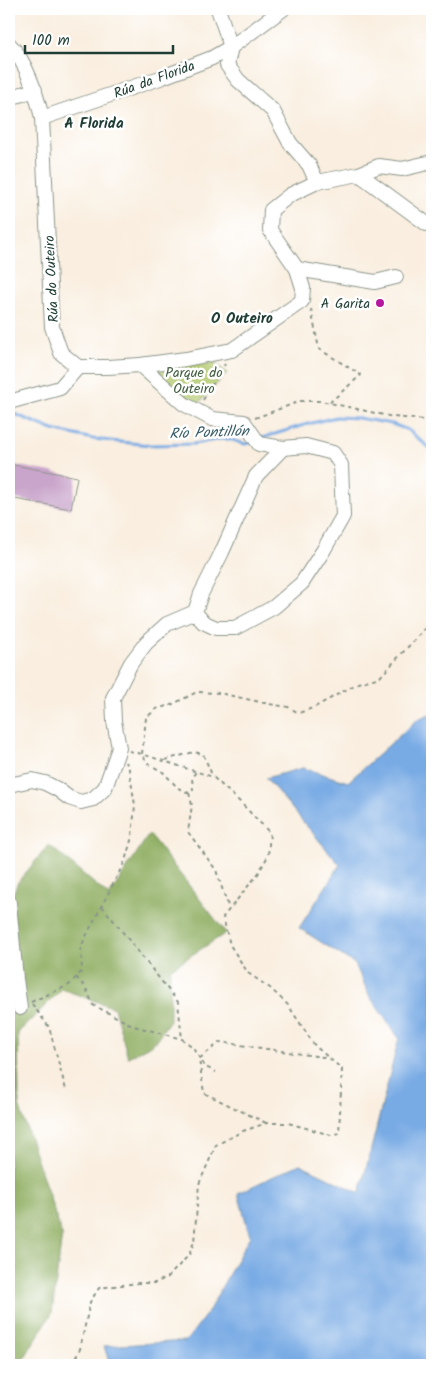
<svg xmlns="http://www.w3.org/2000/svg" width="441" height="1374" font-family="Kalam,sans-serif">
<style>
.green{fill:#b3c96d;stroke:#698350}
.forest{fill:#8ead60;stroke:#56754a}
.water{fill:#78aae4;stroke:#4c748c}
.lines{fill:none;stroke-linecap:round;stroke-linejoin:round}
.stream{stroke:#78aae4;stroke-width:3}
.building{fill:#c9a4cb}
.minor-casing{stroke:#8c968a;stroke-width:16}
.path{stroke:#8c968a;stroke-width:2;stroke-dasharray:4 4;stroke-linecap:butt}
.minor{stroke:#fff;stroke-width:14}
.poi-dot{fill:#b5179e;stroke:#fff;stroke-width:2}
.labels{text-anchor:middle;stroke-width:5;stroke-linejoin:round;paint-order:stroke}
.street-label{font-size:14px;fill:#1f3d34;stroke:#fff}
.poi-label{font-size:14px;fill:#1f3d34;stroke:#fff;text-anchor:end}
.park-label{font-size:14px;fill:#446042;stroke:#fff}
.neighbourhood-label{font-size:15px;font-weight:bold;fill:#1f3d34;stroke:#fff}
.water-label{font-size:15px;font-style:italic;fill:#3a5e69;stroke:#fff}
</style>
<rect width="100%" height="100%" fill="#fff"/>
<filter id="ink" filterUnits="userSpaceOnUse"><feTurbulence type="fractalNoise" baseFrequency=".02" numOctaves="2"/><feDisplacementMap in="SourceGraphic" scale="10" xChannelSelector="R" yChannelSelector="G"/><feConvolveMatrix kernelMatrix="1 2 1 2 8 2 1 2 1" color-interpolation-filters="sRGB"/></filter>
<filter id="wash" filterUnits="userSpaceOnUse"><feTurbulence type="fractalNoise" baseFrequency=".0096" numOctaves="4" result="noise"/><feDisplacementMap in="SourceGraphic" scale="20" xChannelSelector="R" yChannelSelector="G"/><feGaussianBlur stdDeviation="1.12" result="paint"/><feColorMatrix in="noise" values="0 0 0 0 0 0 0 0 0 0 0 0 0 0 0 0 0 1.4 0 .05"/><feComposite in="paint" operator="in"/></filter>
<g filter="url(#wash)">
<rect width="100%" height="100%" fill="#f9eedf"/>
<polygon class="green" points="209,358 227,373 197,405 151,368"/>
<polygon class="forest" points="149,834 226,933 170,969 170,1020 153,1044 128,1057 114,1008 62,989 18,1033 19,1105 62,1235 52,1313 20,1365 9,1365 9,904 18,882 49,845 109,896"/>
<polygon class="water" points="432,713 432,1365 110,1365 104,1346 186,1341 208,1312 250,1236 238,1193 300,1164 360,1193 399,1038 370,997 355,964 299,928 340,865 266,778 303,768 348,782 418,719"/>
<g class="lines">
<g class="stream">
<polyline points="9,412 12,413 53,430 93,439 120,442 151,445 194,444 221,439 229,439 245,444 254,442"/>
<polyline points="259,439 304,425 336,417 358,418 392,424 408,430 432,450"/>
</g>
</g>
<g id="blocks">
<polygon class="building" points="9,464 77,477 71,509 9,498"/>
</g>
</g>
<g filter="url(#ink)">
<use href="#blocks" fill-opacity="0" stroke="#8c968a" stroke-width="1"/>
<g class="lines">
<g class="minor-casing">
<g id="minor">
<polyline points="218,9 231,47 227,65 238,80 273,111 290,143 309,165 317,182"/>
<path d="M9,44C26,60 37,96 42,118L160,78L212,58L231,47L283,9"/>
<polyline points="9,98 35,90"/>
<polyline points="42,118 52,327 61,353 78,367 108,367 140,365 186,359 232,350 302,301 303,288 297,269 270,230 271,210 290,195 317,182 359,174 379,166 402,169 432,162"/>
<polyline points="359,174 427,224"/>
<polyline points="297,269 375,282 396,277"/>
<polyline points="140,365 184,404 212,419 244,422 259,444 283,448 306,446 333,453 341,465 343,516 323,551 302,583 274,607 235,628 216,628 203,622 195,612"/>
<polyline points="9,402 60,388 78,367"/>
<polyline points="195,612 201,594 222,552 256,476 283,448"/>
<polyline points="9,785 32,780 45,783 57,789 69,798 81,802 93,799 105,788 119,748 114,721 113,698 131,663 146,643 167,624 195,612"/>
<polyline points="9,903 16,979 20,1008"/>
</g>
</g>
<g class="path">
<polyline points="311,309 319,349 361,375 329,403"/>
<polyline points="203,400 225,364"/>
<polyline points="255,418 301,401 321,401 393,417 425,420 432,419"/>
<polyline points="432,440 431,443 432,455"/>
<polyline points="129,751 142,754 147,763 163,772 178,788 189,793 193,790 192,777 196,772"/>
<polyline points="165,760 194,752 203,754 213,777"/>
<polyline points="189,793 192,805 188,832 216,870 229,909"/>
<polyline points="102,906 178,1002 182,1039"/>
<polyline points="76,977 86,988 93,1005 134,1026 182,1039 193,1047 204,1066 216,1072"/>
<polyline points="31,1002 69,985 82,971 81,949 84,940 125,861 132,837 135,805 129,769 126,762"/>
<polyline points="32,1004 49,1027 66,1090"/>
<polyline points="266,1123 204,1093 199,1059 220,1042 329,1058"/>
<polyline points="72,1365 80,1349 90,1302 99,1288 139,1283 155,1283 168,1277 189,1255 194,1242 199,1184 216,1145 243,1131 267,1123 288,1123 331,1135 339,1133 342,1069 315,1046 288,1005 270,988 248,973 230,945 223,917 258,874 268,856 270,833 240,802 213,777 142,754 146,718 156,709 171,705 197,692 219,693 269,704 288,707 299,713 315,707 358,683 380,677 432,621"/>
</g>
<use href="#minor" class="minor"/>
</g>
</g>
<circle class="poi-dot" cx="380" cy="303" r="5"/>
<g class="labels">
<g class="street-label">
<text transform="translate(154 79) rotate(-20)" y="5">Rúa da Florida</text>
<text transform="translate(51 279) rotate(-93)" y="5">Rúa do Outeiro</text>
</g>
<g class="poi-label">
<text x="370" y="308">A Garita</text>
</g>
<g class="park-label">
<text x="194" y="377">Parque do<tspan x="194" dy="16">Outeiro</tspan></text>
</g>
<g class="neighbourhood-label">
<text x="94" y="128">A Florida</text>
<text x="242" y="323">O Outeiro</text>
</g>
<g class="water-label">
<text transform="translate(209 432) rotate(-2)" y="5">Río Pontillón</text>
</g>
</g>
<rect width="441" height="1374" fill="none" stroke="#fff" stroke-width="30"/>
<path d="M25 45v8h148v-8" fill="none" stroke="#1f3d34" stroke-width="2.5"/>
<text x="32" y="45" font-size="15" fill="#1f3d34" stroke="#ffffff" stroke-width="4" paint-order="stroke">100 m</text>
</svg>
